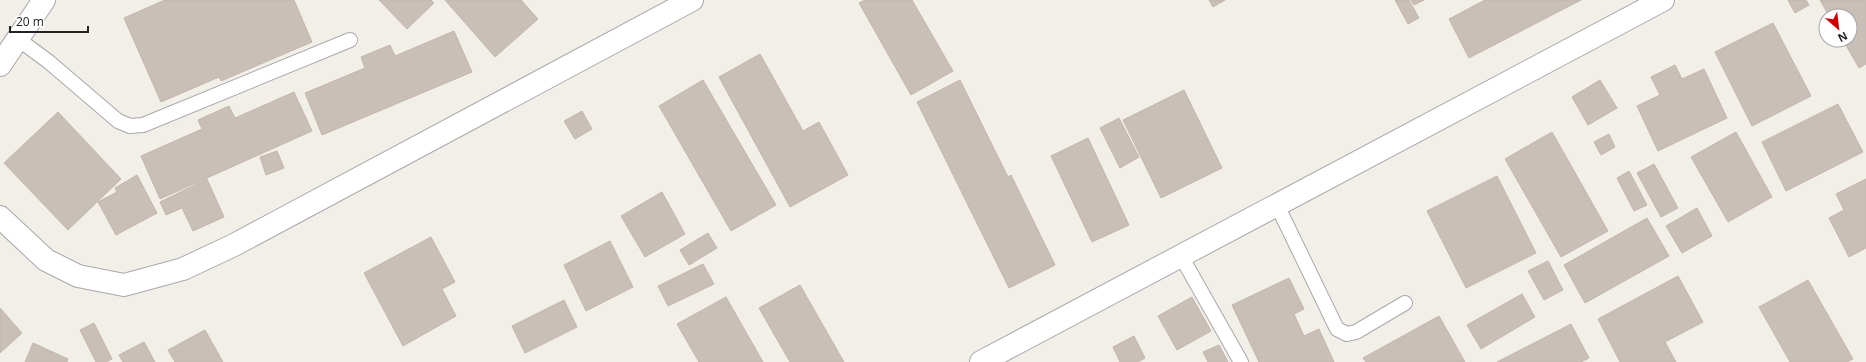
<svg xmlns="http://www.w3.org/2000/svg" width="1866" height="362" font-family="'Open Sans',sans-serif">
<style>
.building{fill:#c7bfb8;stroke:#c4b6ab}
.lines{fill:none;stroke-linecap:round;stroke-linejoin:round}
.lane-casing{stroke:#a9a9a9;stroke-width:16}
.street-casing{stroke:#a9a9a9;stroke-width:24}
.lane{stroke:#fff;stroke-width:14}
.street{stroke:#fff;stroke-width:22}
</style>
<rect width="100%" height="100%" fill="#f2efe9"/>
<g class="building">
<polygon points="165,0 294,0 312,42 221,81 219,77 161,102 124,18"/>
<polygon points="379,0 431,0 434,3 407,29"/>
<polygon points="445,0 521,0 538,19 495,57"/>
<polygon points="865,0 912,0 953,71 911,95 859,3"/>
<polygon points="1209,0 1225,0 1213,7"/>
<polygon points="1395,0 1409,0 1419,18 1408,24"/>
<polygon points="1411,0 1424,0 1414,5"/>
<polygon points="1485,0 1581,0 1469,58 1449,19"/>
<polygon points="1788,0 1806,0 1809,5 1795,13"/>
<polygon points="1820,0 1866,0 1866,64 1859,68 1843,40 1850,40 1850,16 1829,16"/>
<polygon points="1773,23 1811,96 1752,126 1715,52"/>
<polygon points="454,31 472,72 322,135 305,93 365,68 361,57 390,45 395,56"/>
<polygon points="760,54 803,131 819,122 848,175 790,207 719,77"/>
<polygon points="1675,65 1682,79 1704,69 1727,118 1658,151 1637,106 1660,95 1651,77"/>
<polygon points="703,80 776,205 731,231 659,106"/>
<polygon points="960,80 1008,177 1011,175 1055,265 1009,288 917,102"/>
<polygon points="1600,80 1617,108 1588,125 1572,97"/>
<polygon points="1184,90 1222,168 1161,198 1123,120"/>
<polygon points="294,92 312,131 160,199 141,156 202,129 198,120 229,106 235,118"/>
<polygon points="1838,104 1863,152 1786,191 1762,142"/>
<polygon points="582,111 592,129 575,139 564,121"/>
<polygon points="58,112 121,179 68,230 4,163"/>
<polygon points="1119,118 1139,157 1120,168 1100,128"/>
<polygon points="1552,132 1608,231 1561,257 1505,159"/>
<polygon points="1736,132 1772,197 1728,222 1691,157"/>
<polygon points="1609,134 1615,147 1601,155 1594,142"/>
<polygon points="1088,138 1129,225 1092,242 1051,156"/>
<polygon points="277,151 284,168 266,175 260,157"/>
<polygon points="1654,164 1678,208 1661,217 1637,173"/>
<polygon points="1629,171 1647,205 1634,211 1617,178"/>
<polygon points="137,175 157,213 116,235 98,202 117,192 115,188"/>
<polygon points="1497,176 1536,253 1466,288 1427,211"/>
<polygon points="207,179 224,217 193,231 182,208 166,215 160,202"/>
<polygon points="1866,179 1866,248 1849,257 1829,218 1844,210 1836,194"/>
<polygon points="662,192 685,234 645,257 621,216"/>
<polygon points="1697,208 1712,236 1682,253 1666,226"/>
<polygon points="1647,218 1669,256 1585,303 1564,265"/>
<polygon points="708,233 717,248 689,265 680,250"/>
<polygon points="431,237 455,282 442,289 456,316 403,346 364,273"/>
<polygon points="610,241 633,287 586,311 564,265"/>
<polygon points="1548,261 1563,290 1544,300 1528,271"/>
<polygon points="703,264 714,284 668,306 658,286"/>
<polygon points="1678,276 1703,322 1665,342 1676,362 1620,362 1598,319"/>
<polygon points="1289,278 1304,309 1294,314 1304,336 1319,329 1334,362 1259,362 1232,305"/>
<polygon points="1808,280 1853,359 1847,362 1790,362 1759,307"/>
<polygon points="800,285 844,362 790,362 759,308"/>
<polygon points="1522,294 1535,317 1481,349 1467,325"/>
<polygon points="726,297 763,362 699,362 677,324"/>
<polygon points="1192,297 1211,331 1177,350 1158,316"/>
<polygon points="564,300 577,327 525,353 512,326"/>
<polygon points="0,308 22,333 0,353"/>
<polygon points="1439,316 1465,362 1366,362 1363,358"/>
<polygon points="94,323 112,359 106,362 96,362 80,330"/>
<polygon points="1571,324 1589,358 1581,362 1497,362"/>
<polygon points="205,330 223,362 175,362 168,350"/>
<polygon points="1134,336 1145,358 1138,362 1120,362 1113,347"/>
<polygon points="144,342 155,362 123,362 119,355"/>
<polygon points="33,343 68,359 67,362 25,362"/>
<polygon points="1219,345 1228,362 1208,362 1203,352"/>
</g>
<g class="lines">
<g class="lane-casing">
<g id="lane">
<polyline points="18,39 49,62 118,121 130,126 143,125 350,40"/>
<polyline points="1277,205 1337,329 1347,334 1356,332 1405,303"/>
<polyline points="1181,256 1241,362"/>
</g>
</g>
<g class="street-casing">
<g id="street">
<polyline points="0,65 44,0"/>
<polyline points="0,217 46,260 78,276 124,285 183,269 234,245 692,0"/>
<polyline points="981,362 1663,0"/>
</g>
</g>
<use href="#lane" class="lane"/>
<use href="#street" class="street"/>
</g>
<g transform="translate(1838 28) rotate(152)"><circle r="19" fill="#ffffff" stroke="#a7a7a7"/>
<path d="M0-3L7 15L0 10L-7 15Z" fill="#d40000"/>
<text y="-6" font-size="11" font-weight="bold" text-anchor="middle" fill="#222222">N</text>
</g>
<path d="M10 26v6h78v-6" fill="none" stroke="#222222" stroke-width="2"/>
<text x="16" y="26" font-size="12" fill="#222222" stroke="#ffffff" stroke-width="3" paint-order="stroke">20 m</text>
</svg>
